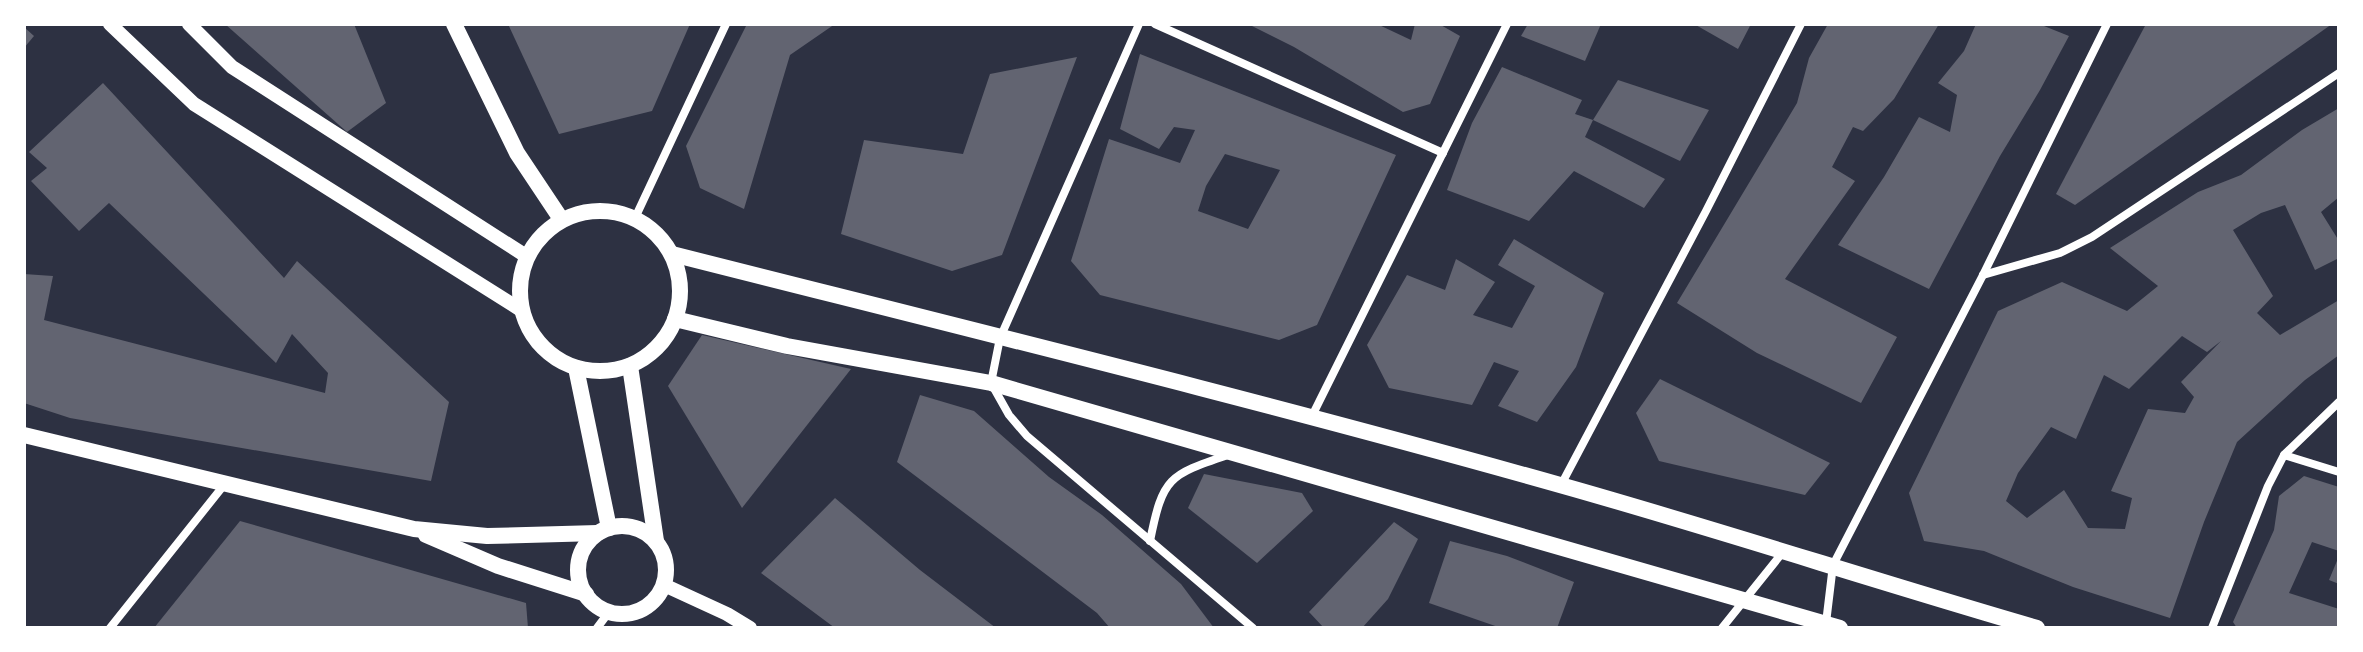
<svg xmlns="http://www.w3.org/2000/svg" width="2363" height="652" font-family="'Alegreya Sans',sans-serif">
<style>
.building{fill:#626471;fill-rule:evenodd}
.lines{fill:none;stroke-linecap:round;stroke-linejoin:round}
.minor{stroke:#fff;stroke-width:8}
.tertiary{stroke:#fff;stroke-width:14}
.secondary{stroke:#fff;stroke-width:16}
</style>
<rect width="100%" height="100%" fill="#2d3142"/>
<g class="building">
<polygon points="225,24 354,24 386,103 347,132"/>
<polygon points="508,24 690,24 652,111 559,134"/>
<polygon points="747,24 835,24 790,55 744,209 700,188 686,146"/>
<polygon points="1248,24 1377,24 1411,40 1415,24 1439,24 1460,36 1430,104 1403,112 1294,47"/>
<polygon points="1528,24 1601,24 1585,61 1521,36"/>
<polygon points="1694,24 1751,24 1738,49"/>
<polygon points="1828,24 1939,24 1894,99 1863,131 1853,127 1832,167 1855,181 1785,279 1897,337 1861,403 1757,353 1677,303 1797,103 1809,58"/>
<polygon points="1976,24 2039,24 2069,36 2040,90 2000,156 1929,289 1838,245 1884,177 1919,117 1950,132 1957,95 1938,83 1964,51"/>
<polygon points="2146,24 2332,24 2075,205 2056,194"/>
<polygon points="24,27 34,36 24,48"/>
<path d="M1140,54L1396,155L1317,325L1279,340L1100,295L1071,261L1109,139L1180,163L1195,130L1174,127L1159,149L1120,129ZM1225,154L1280,170L1248,229L1198,211L1206,186Z"/>
<polygon points="1077,57 1002,255 952,271 841,234 864,140 963,154 990,74"/>
<polygon points="1502,67 1582,100 1575,114 1593,120 1585,137 1665,179 1644,208 1574,171 1529,221 1447,190 1472,123"/>
<polygon points="1618,80 1709,110 1680,161 1593,120"/>
<polygon points="103,83 284,278 297,261 449,402 431,481 70,418 24,403 24,274 53,276 44,320 325,393 328,373 292,334 276,363 109,203 79,231 31,181 47,168 29,152"/>
<path d="M2339,108V197L2321,212L2339,241V258L2315,270L2285,205L2261,213L2233,230L2273,296L2257,313L2280,335L2339,300V355L2305,380L2237,442L2204,522L2170,618L2073,587L1984,551L1924,541L1909,493L1998,311L2062,282L2127,311L2158,286L2110,248L2198,192L2241,175L2302,130ZM2182,336L2207,352L2221,341L2181,382L2194,397L2185,413L2148,409L2111,491L2132,498L2125,529L2088,528L2064,490L2027,518L2006,501L2018,473L2051,427L2076,439L2104,375L2129,389Z"/>
<polygon points="1514,239 1604,293 1576,367 1537,422 1498,406 1519,371 1494,362 1472,405 1389,388 1367,345 1407,275 1445,290 1456,259 1495,282 1473,315 1512,328 1535,286 1498,265"/>
<polygon points="702,335 851,369 742,508 668,386"/>
<polygon points="1660,379 1830,463 1805,495 1659,461 1636,413"/>
<polygon points="920,395 974,411 1049,477 1102,515 1181,584 1214,628 1110,628 1097,613 897,462"/>
<polygon points="1204,474 1302,493 1313,511 1257,563 1188,508"/>
<polygon points="2304,476 2339,487 2339,551 2312,542 2289,593 2339,609 2339,628 2237,628 2233,622 2274,530 2279,496"/>
<polygon points="835,498 920,570 996,628 835,628 761,573"/>
<polygon points="240,521 526,603 528,628 154,628"/>
<polygon points="1394,522 1418,539 1388,599 1362,628 1324,628 1309,612"/>
<polygon points="1450,541 1507,556 1574,582 1557,628 1501,628 1429,603"/>
<polygon points="2339,556 2339,584 2329,580"/>
</g>
<g class="lines">
<g class="minor">
<polyline points="1139,24 1000,338 991,383 1009,415 1027,436 1253,628"/>
<polyline points="1155,24 1443,153"/>
<polyline points="635,218 726,24"/>
<polyline points="1983,275 2060,253 2092,237 2339,73"/>
<polyline points="1312,416 1507,24"/>
<polyline points="2284,455 2339,472"/>
<polyline points="1561,485 1706,211 1801,24"/>
<path d="M1150,541C1163,476 1169,475 1231,454"/>
<polyline points="1826,623 1833,565 1983,275 2107,24"/>
<polyline points="110,628 224,485"/>
<polyline points="597,628 609,612"/>
<polyline points="1722,628 1783,552"/>
<polyline points="2212,628 2268,486 2284,455 2339,402"/>
</g>
<g class="tertiary">
<polyline points="110,24 194,104 521,310"/>
<polyline points="189,24 232,67 526,256"/>
<polyline points="664,585 727,614 750,628"/>
</g>
<g class="secondary">
<polyline points="454,24 517,153 561,219"/>
<circle cx="600" cy="291" r="80"/>
<path d="M672,254C968,329 1266,402 1560,485C1720,530 1878,582 2037,628"/>
<polyline points="675,319 787,346 991,383 1840,628"/>
<polyline points="630,366 656,541"/>
<polyline points="576,368 609,528"/>
<polyline points="24,435 414,529 487,536 598,533"/>
<circle cx="622" cy="570" r="44"/>
<polyline points="426,535 498,566 586,594"/>
</g>
</g>
<rect width="2363" height="652" fill="none" stroke="#ffffff" stroke-width="52"/>
</svg>
